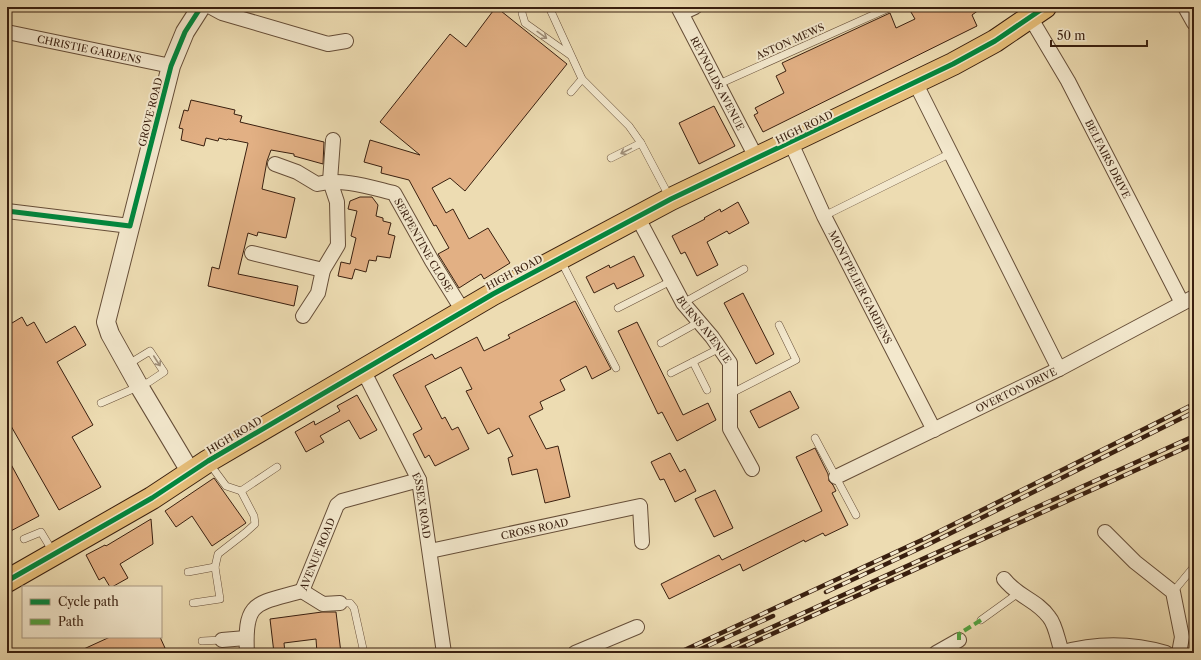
<svg xmlns="http://www.w3.org/2000/svg" width="1201" height="660" font-family="'Libre Caslon Text',serif">
<style>
.building{fill:#e2b084;stroke:#391f0f}
.lines{fill:none;stroke-linecap:round;stroke-linejoin:round}
.service-casing{stroke:#664e38;stroke-width:8}
.minor-casing{stroke:#664e38;stroke-width:16}
.tertiary-casing{stroke:#664e38;stroke-width:20}
.primary-casing{stroke:#391f0f;stroke-width:24}
.service{stroke:#f3e8cd;stroke-width:7}
.minor{stroke:#f3e8cd;stroke-width:14}
.tertiary{stroke:#f3e8cd;stroke-width:18}
.primary{stroke:#e6be79;stroke-width:22}
.rail-casing{stroke:#391f0f;stroke-width:4.5}
.rail{stroke:#f3e8cd;stroke-width:3;stroke-dasharray:9;stroke-linecap:butt}
.quiet{stroke:#53a23f;stroke-width:4;stroke-dasharray:8 4;stroke-linecap:butt}
.cycleway-casing{stroke:#f3e8cd;stroke-width:8}
.cycleway{stroke:#00873e;stroke-width:5}
.oneway{stroke:#9f8e78}
.labels{text-anchor:middle;stroke-width:4;stroke-linejoin:round;paint-order:stroke}
.street-label{font-size:10px;fill:#391f0f;stroke:#f3e8cd}
</style>
<rect width="100%" height="100%" fill="#eddcb2"/>
<filter id="stains"><feTurbulence type="fractalNoise" baseFrequency=".005" numOctaves="4"/><feColorMatrix values="0 0 0 0 .2 0 0 0 0 .09 0 0 0 0 .02 0 0 0 .5 -.17"/></filter>
<radialGradient id="worn" r=".72"><stop offset=".6" stop-color="#630" stop-opacity="0"/><stop offset="1" stop-color="#630" stop-opacity=".3"/></radialGradient>
<g class="building">
<polygon points="496,7 567,64 465,191 450,178 432,188 446,213 453,209 469,239 488,228 510,263 484,279 481,274 459,288 438,254 449,248 436,225 434,226 409,180 381,173 382,167 364,162 370,140 420,155 380,122 450,34 466,47"/>
<polygon points="908,7 983,7 972,15 977,26 763,132 754,115 758,113 755,108 784,93 776,76 786,71 782,63 890,13 896,28 915,19"/>
<polygon points="191,100 235,110 234,114 242,116 240,122 324,142 323,164 294,156 294,154 271,150 267,161 262,189 295,198 286,238 258,232 257,236 248,233 238,274 298,286 294,306 208,286 212,267 219,269 248,143 228,139 227,140 219,138 218,141 206,138 204,146 181,140 183,129 179,128 184,110 188,111"/>
<polygon points="714,106 735,146 699,164 679,123"/>
<polygon points="360,197 372,197 378,205 376,216 383,218 383,221 391,223 388,234 395,236 390,258 377,256 376,261 369,260 366,272 355,269 352,279 338,276 341,262 350,264 356,238 351,236 357,211 348,209 350,201"/>
<polygon points="738,202 749,223 729,234 727,231 707,242 718,265 697,276 685,252 681,254 672,236 705,219 704,218 720,209 721,212"/>
<polygon points="634,256 644,276 617,289 614,283 594,293 586,277 609,265 610,268"/>
<polygon points="743,293 774,354 756,364 724,303"/>
<polygon points="575,301 611,369 592,379 586,366 560,380 565,390 540,402 543,409 529,416 546,449 558,446 570,497 545,503 537,469 512,475 508,458 513,456 499,428 488,434 466,391 472,389 461,367 425,386 442,419 445,417 452,430 458,427 469,449 435,466 429,455 425,458 413,434 422,429 393,375 432,354 435,359 477,337 484,351 510,338 508,335"/>
<polygon points="22,317 27,326 34,322 46,343 75,326 86,345 57,362 93,425 72,437 101,487 59,510 7,419 7,326"/>
<polygon points="637,322 683,415 708,403 716,420 677,441 662,412 658,414 618,331"/>
<polygon points="790,391 799,408 759,428 750,411"/>
<polygon points="357,395 377,430 360,439 349,420 320,436 324,442 306,452 295,432 314,421 315,425 340,411 337,406"/>
<polygon points="815,448 828,474 829,481 833,485 836,491 832,493 848,525 825,536 823,533 805,542 804,540 743,571 740,564 669,599 661,584 719,555 722,560 822,511 796,457"/>
<polygon points="670,453 680,472 685,469 696,491 675,502 664,479 660,480 651,462"/>
<polygon points="7,457 39,516 7,533"/>
<polygon points="214,478 246,523 212,546 192,516 176,527 165,511"/>
<polygon points="715,490 733,528 714,537 695,499"/>
<polygon points="151,519 153,544 120,564 128,578 112,587 110,587 104,577 99,580 86,555 105,545 106,546"/>
<polygon points="322,612 336,612 341,653 317,653 316,639 284,643 285,653 274,653 270,619"/>
<polygon points="110,637 160,637 165,648 154,653 75,653"/>
</g>
<g class="lines">
<g class="service-casing">
<g id="service">
<polyline points="523,7 522,13 525,23 570,55"/>
<polyline points="549,7 582,79"/>
<polyline points="719,84 891,7"/>
<polyline points="571,92 582,79 629,126 641,143 670,198"/>
<polyline points="611,158 641,143"/>
<polyline points="824,216 951,153"/>
<polyline points="561,261 616,368"/>
<polyline points="683,303 744,269"/>
<polyline points="618,308 671,281"/>
<polyline points="661,343 699,322"/>
<polyline points="693,362 707,390"/>
<polyline points="671,373 720,348"/>
<polyline points="730,394 796,360 779,325"/>
<polyline points="101,403 149,382 164,372 150,351 127,365"/>
<polyline points="815,438 856,515"/>
<polyline points="209,463 226,486 241,491 277,467"/>
<polyline points="24,539 41,532 53,552"/>
<polyline points="188,572 215,567"/>
<polyline points="1173,592 1192,569"/>
<polyline points="193,603 220,599 215,567 218,554 245,533 255,524 254,516 241,491"/>
<polyline points="340,603 350,603 354,608 364,653"/>
<polyline points="981,620 1017,594"/>
<polyline points="202,641 222,640"/>
</g>
</g>
<g class="minor-casing">
<g id="minor">
<polyline points="211,7 222,13 328,44 346,41"/>
<path id="s1" d="M678,7L757,159"/>
<polyline points="1185,7 1194,23"/>
<polyline points="682,13 695,7"/>
<path id="s2" d="M1030,17L1068,81L1182,303"/>
<path id="s3" d="M7,32L171,66"/>
<polyline points="915,82 1059,369"/>
<path id="s4" d="M791,143L824,216L934,430"/>
<path id="s5" d="M275,164L297,172L317,184C342,178 369,187 394,193L432,261L463,311"/>
<polyline points="7,211 130,226"/>
<path id="s6" d="M638,218L683,303L712,337L730,363V429L752,469"/>
<polyline points="252,253 323,270 338,245 337,202 330,181 333,140"/>
<polyline points="303,316 318,293 323,270"/>
<path id="s7" d="M363,370L419,480L444,653"/>
<path id="s8" d="M836,477L1059,369L1194,297"/>
<polyline points="1105,532 1135,562 1173,592 1182,637 1179,653"/>
<path id="s9" d="M430,551L640,506L642,542"/>
<path d="M1004,579C1018,597 1037,600 1049,617C1056,625 1058,642 1062,652"/>
<path id="s10" d="M302,591L337,505L342,501L419,480"/>
<polyline points="302,591 323,604 340,603"/>
<polyline points="222,640 246,638"/>
<path d="M247,653C244,600 256,604 302,591"/>
<polyline points="575,653 637,627"/>
<polyline points="936,653 959,640"/>
<path d="M1060,653C1095,643 1132,643 1166,653"/>
</g>
</g>
<g class="tertiary-casing">
<polyline id="tertiary" points="191,473 139,386 110,334 106,322 171,66 185,32 201,7"/>
</g>
<g class="primary-casing">
<polyline id="primary" points="7,581 152,498 208,461 493,294 671,199 953,64 995,41 1045,7"/>
</g>
<use href="#service" class="service"/>
<use href="#minor" class="minor"/>
<use href="#tertiary" class="tertiary"/>
<use href="#primary" class="primary"/>
<g class="rail-casing">
<g id="rail">
<polyline points="826,592 927,545 1194,412"/>
<polyline points="678,653 924,539 1194,404"/>
<polyline points="692,653 773,616"/>
<polyline points="715,653 1194,436"/>
<polyline points="730,653 1194,444"/>
</g>
</g>
<use href="#rail" class="rail"/>
<polyline class="quiet" points="959,640 959,634 981,620"/>
<g class="cycleway-casing">
<g id="cycleway">
<polyline points="7,211 130,226 171,66 185,32 201,7"/>
<polyline points="7,581 152,498 208,461 493,294 671,199 953,64 995,41 1045,7"/>
</g>
</g>
<use href="#cycleway" class="cycleway"/>
</g>
<defs><path id="oneway-shaft" d="M-6 0H5M1.5-3L5.5 0L1.5 3" fill="none" stroke-width="1.6" stroke-linecap="round" stroke-linejoin="round"/></defs>
<g class="oneway">
<use href="#oneway-shaft" transform="translate(542 35) rotate(36)"/>
<use href="#oneway-shaft" transform="translate(626 151) rotate(154)"/>
<use href="#oneway-shaft" transform="translate(157 361) rotate(57)"/>
</g>
<g class="labels">
<g class="street-label">
<text transform="translate(790 41) rotate(-24)" y="4">ASTON MEWS</text>
<text dy="4" stroke="none"><textPath href="#s3" startOffset="84">CHRISTIE GARDENS</textPath></text>
<text dy="4" stroke="none"><textPath href="#s1" startOffset="86">REYNOLDS AVENUE</textPath></text>
<text transform="translate(150 112) rotate(-76)" y="4">GROVE ROAD</text>
<text transform="translate(804 127) rotate(-26)" y="4">HIGH ROAD</text>
<text dy="4" stroke="none"><textPath href="#s2" startOffset="162">BELFAIRS DRIVE</textPath></text>
<text dy="4" stroke="none"><textPath href="#s5" startOffset="185">SERPENTINE CLOSE</textPath></text>
<text transform="translate(514 272) rotate(-28)" y="4">HIGH ROAD</text>
<text dy="4" stroke="none"><textPath href="#s4" startOffset="160">MONTPELIER GARDENS</textPath></text>
<text dy="4" stroke="none"><textPath href="#s6" startOffset="130">BURNS AVENUE</textPath></text>
<text dy="4" stroke="none"><textPath href="#s8" startOffset="200">OVERTON DRIVE</textPath></text>
<text transform="translate(234 435) rotate(-31)" y="4">HIGH ROAD</text>
<text dy="4" stroke="none"><textPath href="#s7" startOffset="149">ESSEX ROAD</textPath></text>
<text dy="4" stroke="none"><textPath href="#s9" startOffset="107">CROSS ROAD</textPath></text>
<text dy="4" stroke="none"><textPath href="#s10" startOffset="40">AVENUE ROAD</textPath></text>
</g>
</g>
<rect width="1201" height="660" fill="none" stroke="#eddcb2" stroke-width="24"/>
<rect x="8" y="8" width="1185" height="644" fill="none" stroke="#391f0f" stroke-width="2"/>
<rect x="12" y="12" width="1177" height="636" fill="none" stroke="#391f0f"/>
<rect x="22" y="586" width="140" height="52" fill="#f3e8cd" stroke="#a99881"/>
<rect x="30" y="599" width="20" height="6" fill="#00873e" stroke="#a99881"/>
<text x="58" y="606" font-size="12" fill="#391f0f">Cycle path</text>
<rect x="30" y="619" width="20" height="6" fill="#53a23f" stroke="#a99881"/>
<text x="58" y="626" font-size="12" fill="#391f0f">Path</text>
<path d="M1051 40v6h96v-6" fill="none" stroke="#391f0f" stroke-width="2"/>
<text x="1057" y="40" font-size="12" fill="#391f0f" stroke="#f3e8cd" stroke-width="3" paint-order="stroke">50 m</text>
<rect width="100%" height="100%" filter="url(#stains)"/>
<rect width="100%" height="100%" fill="url(#worn)"/>
</svg>
